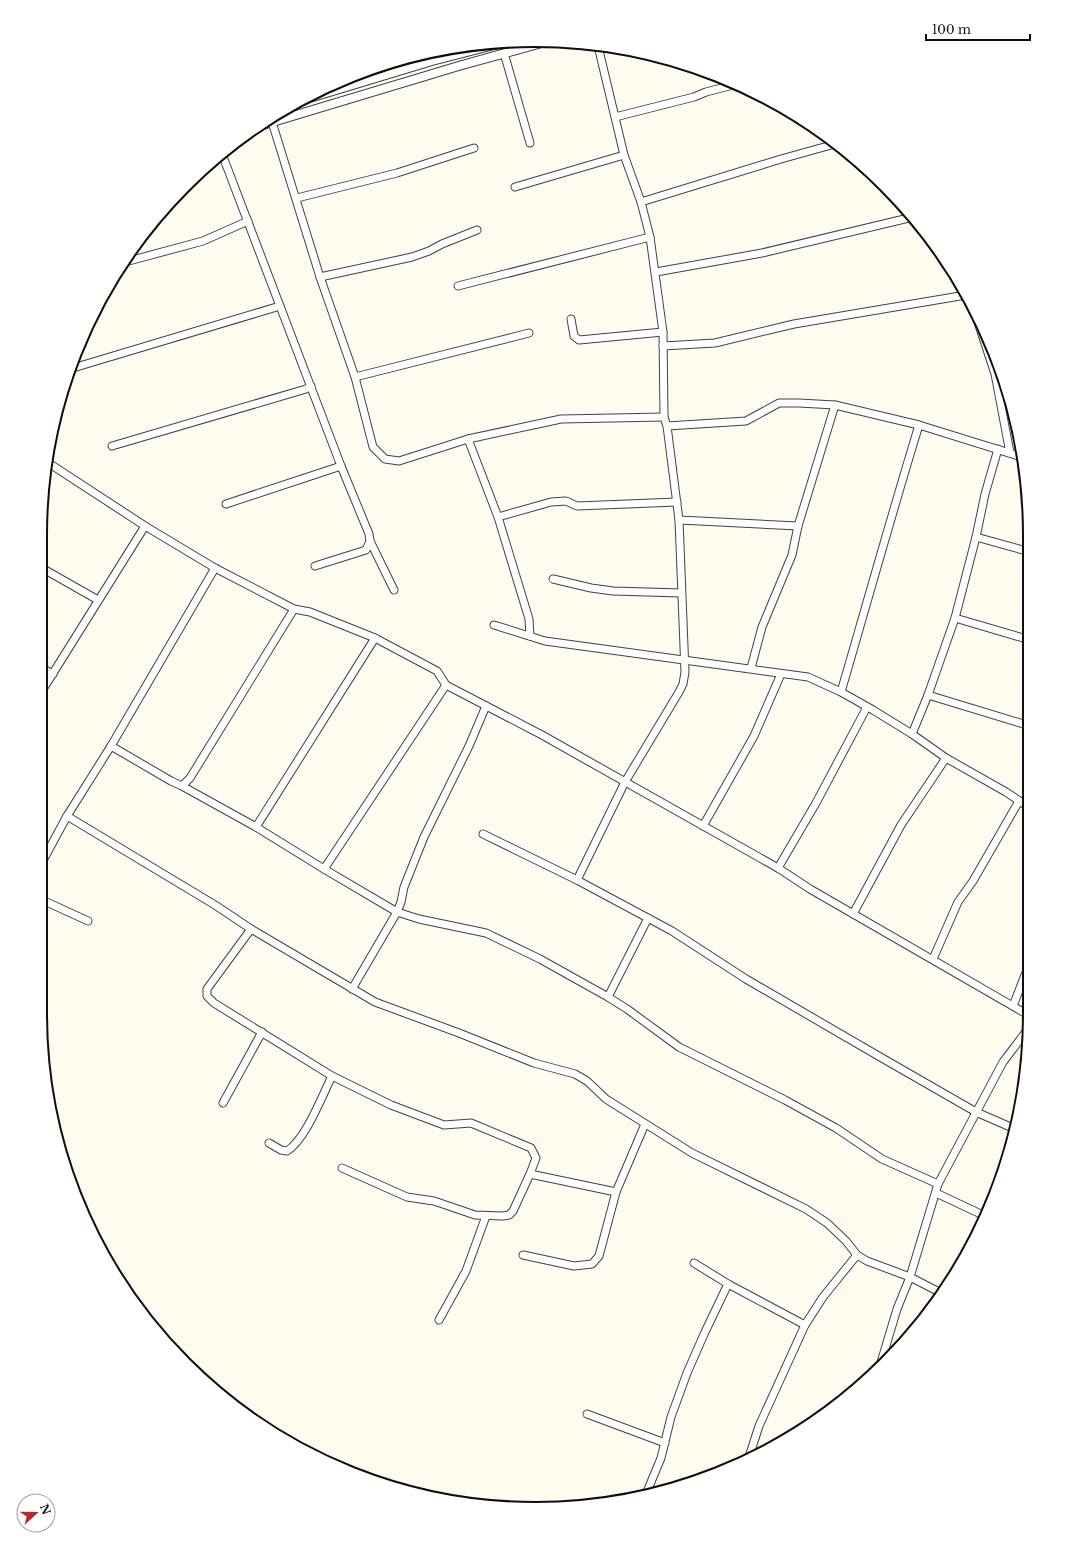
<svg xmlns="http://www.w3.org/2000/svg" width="1070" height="1549" font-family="'Libre Baskerville',serif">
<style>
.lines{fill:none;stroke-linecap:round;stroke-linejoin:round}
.minor-casing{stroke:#414141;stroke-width:9}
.tertiary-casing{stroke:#414141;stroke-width:10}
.minor{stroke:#fff;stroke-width:7}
.tertiary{stroke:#fff;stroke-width:8}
.rim{fill:none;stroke:#0e0e0e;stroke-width:2}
</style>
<rect width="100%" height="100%" fill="#fffcef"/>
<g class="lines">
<g class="minor-casing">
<g id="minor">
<polyline points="504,53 530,143"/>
<polyline points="615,117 694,97 706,92 737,84"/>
<polyline points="272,122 320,277 355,377 373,447 385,459 399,461 468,439 561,419 664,417"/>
<polyline points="222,154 341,466 369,534 370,541 394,590"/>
<polyline points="515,187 624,155"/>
<polyline points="297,198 397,173 474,148"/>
<polyline points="641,202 781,159 835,144"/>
<polyline points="125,262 203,241 248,221"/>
<polyline points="656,272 762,253 913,217"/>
<polyline points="320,277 412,257 429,251 442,244 477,230"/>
<polyline points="458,286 650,237"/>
<polyline points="972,304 995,374 1010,453"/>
<polyline points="571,319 574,336 579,340 663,332"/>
<polyline points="663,346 715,343 794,324 966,295"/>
<polyline points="73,368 280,306"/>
<polyline points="355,377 529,333"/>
<polyline points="667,426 746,421 779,403 799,403 835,405 919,425 1022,457"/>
<polyline points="468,439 498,517 529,619 530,636"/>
<polyline points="112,446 306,389 311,386"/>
<polyline points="47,462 145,526 215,568 294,609 310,612 375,638 437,671 446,685 542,735 778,868 810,889 1030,1016"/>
<polyline points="226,504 341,466"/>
<polyline points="498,517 551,502 566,501 577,506 677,502"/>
<polyline points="679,520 798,526"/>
<polyline points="976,537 1030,552"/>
<polyline points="315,566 366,550 370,541"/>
<polyline points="40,567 98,600"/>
<polyline points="553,579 591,588 613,591 681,593"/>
<polyline points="955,618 1030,640"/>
<polyline points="494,625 545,641 808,677 841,692 873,710 912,734 946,758 1006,792 1030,808"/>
<polyline points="40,667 53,674"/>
<polyline points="751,668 762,627 792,555 798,526 835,405"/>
<path d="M841,692C867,603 892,513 919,425"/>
<polyline points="40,694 145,526"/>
<polyline points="928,695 1030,726"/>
<polyline points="912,734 928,695 955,618 976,537 985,494 998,449"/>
<polyline points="111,746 171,781 182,786 190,778 294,609"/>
<polyline points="182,786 256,827 324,869 397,912 419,919 486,933 540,959 608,997"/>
<polyline points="67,816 215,905 251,929 375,1002 459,1033 534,1063 575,1074 587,1081 606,1099 692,1153 806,1209 827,1223 846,1241 857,1255 867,1261 910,1277 943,1294"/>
<polyline points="703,826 754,736 781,674"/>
<polyline points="256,827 375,638"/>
<polyline points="483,834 577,880 672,931 746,979 882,1058 976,1112 1015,1129"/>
<polyline points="40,866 67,816 111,746 215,568"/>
<polyline points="778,868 816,803 867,707"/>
<polyline points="324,869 446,685"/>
<polyline points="577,880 625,782 679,692 683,684 685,672 679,520 667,426 664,417 663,332 650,237 641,202 624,155 598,46"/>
<polyline points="40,899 88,921"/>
<polyline points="853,914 901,825 946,758"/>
<polyline points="648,918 608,997 627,1009 679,1047 785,1100 836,1128 882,1159 938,1184"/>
<polyline points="251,929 207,989 207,996 214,1003 332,1076 391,1105 444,1125 471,1123 531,1148 536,1158 530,1174 616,1192"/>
<polyline points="933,959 958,902 973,881 1019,801"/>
<polyline points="352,989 397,912 401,902 404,887 424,837 469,746 486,706"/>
<polyline points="1013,1006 1030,962"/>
<polyline points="223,1103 262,1032"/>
<path d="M269,1143L281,1150L287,1151C306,1139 322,1096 332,1076"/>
<polyline points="342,1168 407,1197 434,1201 475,1215 503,1216 509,1215 513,1211 530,1174"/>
<polyline points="936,1193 985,1216"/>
<polyline points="523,1255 574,1266 592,1264 599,1256 616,1192 645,1124"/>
<polyline points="694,1263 728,1284 805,1325"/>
<polyline points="439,1320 466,1271 486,1216"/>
<polyline points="879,1369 897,1309 910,1277 938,1184 1003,1062 1028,1029"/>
<polyline points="587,1414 665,1443"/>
<polyline points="748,1460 759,1426 805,1325 823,1297 857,1255"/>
<polyline points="646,1494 661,1458 671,1417 687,1373 705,1332 728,1284"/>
</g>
</g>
<g class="tertiary-casing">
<g id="tertiary">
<polyline points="303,100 432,61 498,44"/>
<polyline points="256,127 462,65 549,41"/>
</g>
</g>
<use href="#minor" class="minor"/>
<use href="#tertiary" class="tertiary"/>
</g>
<path d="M0 0H1070V1549H0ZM535 47H535A488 488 0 0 1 1023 535V1014A488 488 0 0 1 535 1502H535A488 488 0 0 1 47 1014V535A488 488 0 0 1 535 47Z" fill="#fff" fill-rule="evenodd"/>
<path class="rim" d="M535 47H535A488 488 0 0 1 1023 535V1014A488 488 0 0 1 535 1502H535A488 488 0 0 1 47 1014V535A488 488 0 0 1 535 47Z"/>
<g transform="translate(36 1513) rotate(69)"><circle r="19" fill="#ffffff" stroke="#9f9f9f"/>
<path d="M0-3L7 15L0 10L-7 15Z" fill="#c02528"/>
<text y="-6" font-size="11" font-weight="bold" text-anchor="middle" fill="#0e0e0e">N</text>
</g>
<path d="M926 34v6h104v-6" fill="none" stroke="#0e0e0e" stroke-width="2"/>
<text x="932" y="34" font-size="12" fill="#0e0e0e" stroke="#ffffff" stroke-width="3" paint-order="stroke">100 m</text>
</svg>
